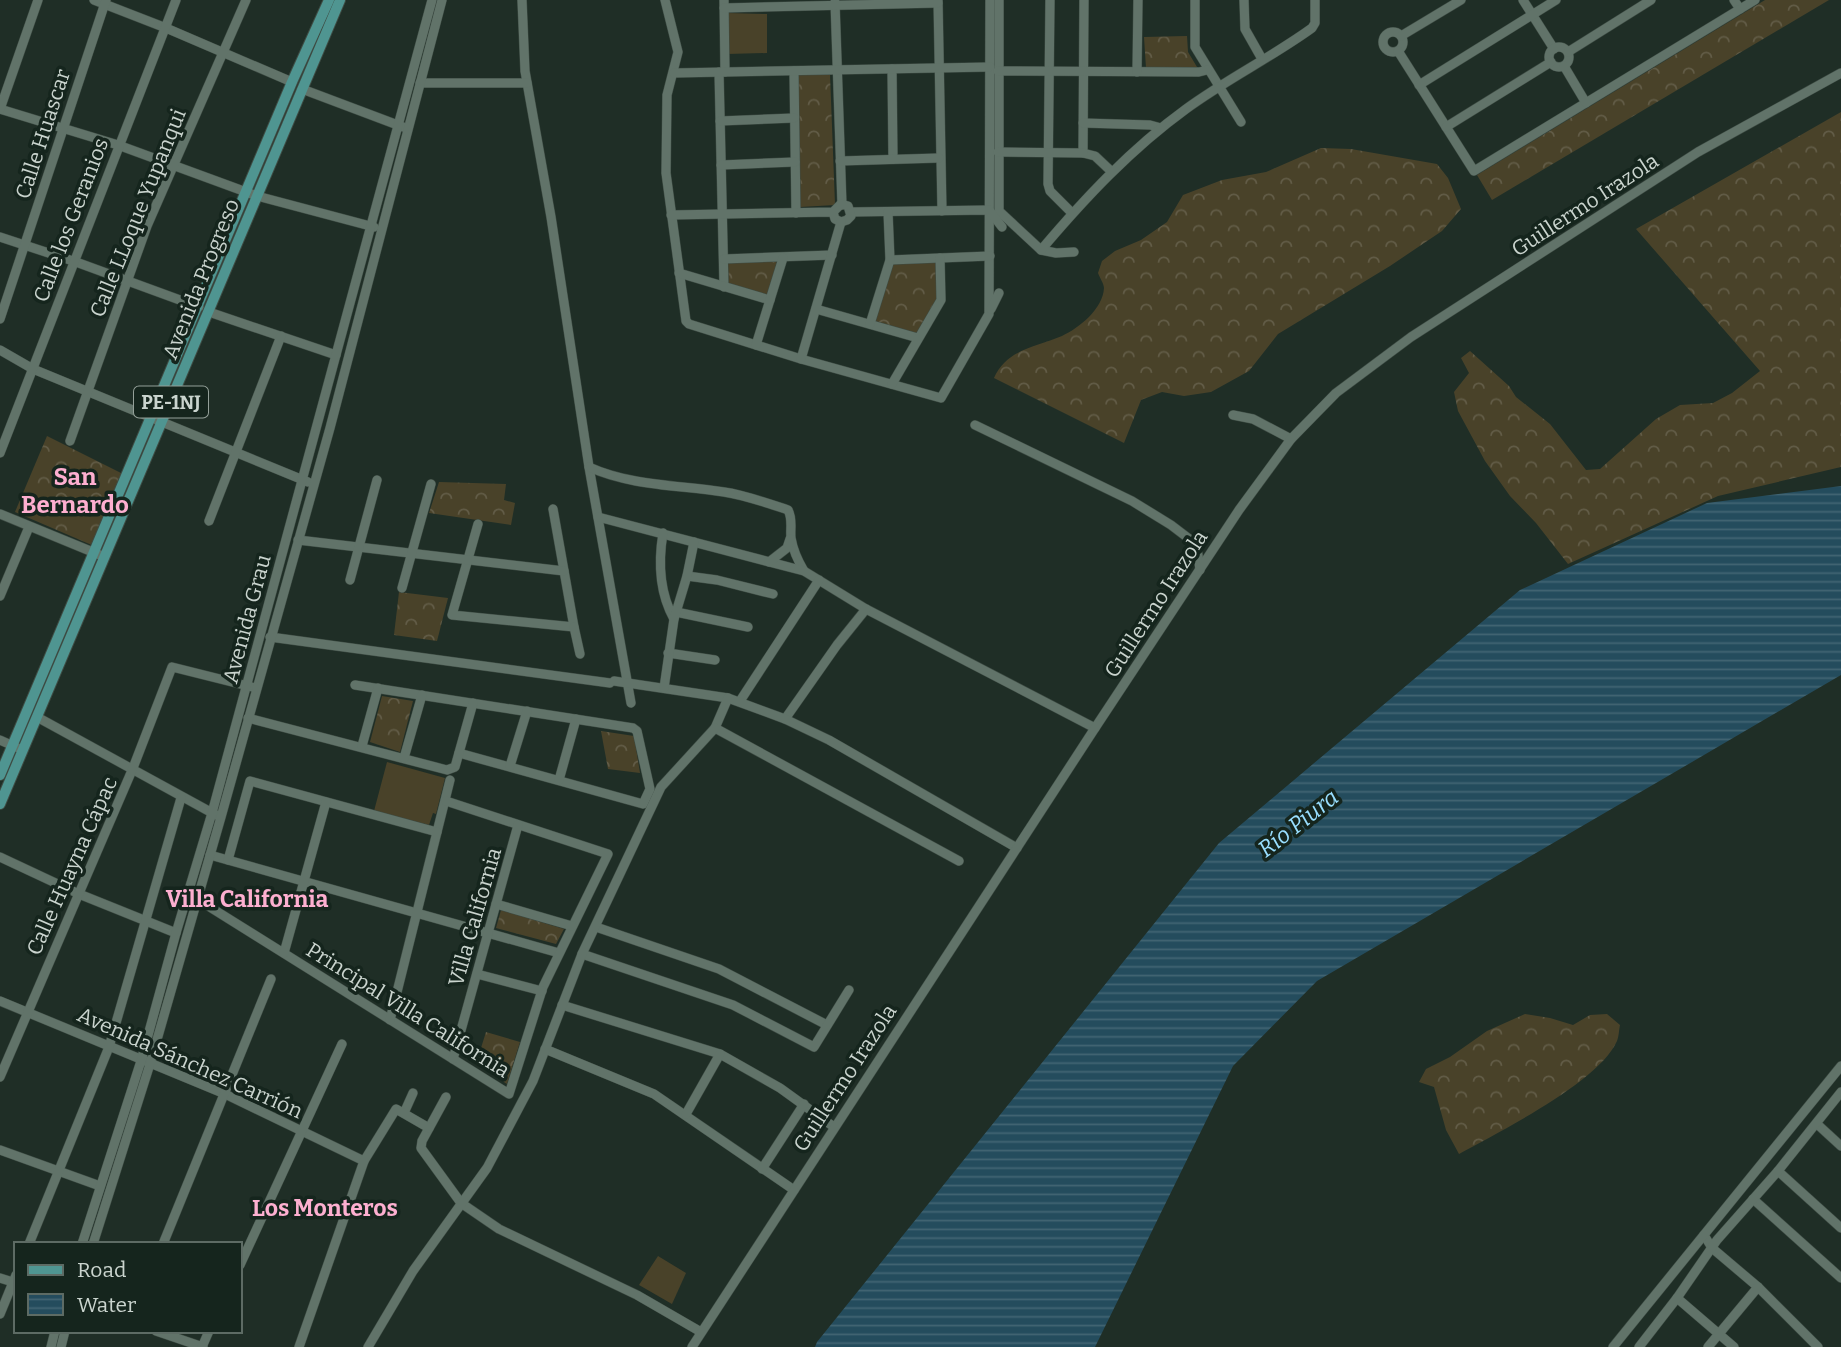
<svg xmlns="http://www.w3.org/2000/svg" width="1841" height="1347" font-family="Bitter,serif">
<style>
.grass{fill:#494229}
.forest{fill:url(#forest-crowns)}
.water{fill:url(#water-rules)}
.lines{fill:none;stroke-linecap:round;stroke-linejoin:round}
.minor-casing{stroke:#3e4c44;stroke-width:10}
.major-casing{stroke:#3e4c44;stroke-width:12}
.minor{stroke:#617369;stroke-width:9}
.major{stroke:#4f9591;stroke-width:10}
.labels{text-anchor:middle;stroke-width:7;stroke-linejoin:round;paint-order:stroke}
.shield{fill:#15251d;stroke:#94a099;stroke-width:2}
.shield-label{font-size:19px;font-weight:bold;fill:#cad4ce}
.street-label{font-size:21px;fill:#cad4ce;stroke:#15251d}
.water-label{font-size:23px;font-style:italic;fill:#98defe;stroke:#15251d}
.neighbourhood-label{font-size:23px;font-weight:bold;fill:#fdafd0;stroke:#15251d}
.quarter-label{font-size:24px;font-weight:bold;fill:#fdafd0;stroke:#15251d}
</style>
<defs>
<pattern id="forest-crowns" width="20" height="18" patternUnits="userSpaceOnUse" patternTransform="scale(1.75)"><rect width="20" height="18" fill="#494229"/><path d="M2 6a3 3 0 1 1 6 0M12 15a3 3 0 1 1 6 0" fill="none" stroke="#625c47"/></pattern>
<pattern id="water-rules" width="6" height="5" patternUnits="userSpaceOnUse" patternTransform="scale(1.75)"><rect width="6" height="5" fill="#244c5d"/><path d="M0 2.5h6" fill="none" stroke="#426573"/></pattern>
</defs>
<rect width="100%" height="100%" fill="#1f2e26"/>
<g class="grass">
<polygon points="727,13 767,14 767,53 727,54"/>
<polygon points="387,762 445,778 436,814 433,813 429,825 374,811"/>
<polygon points="658,1256 686,1273 672,1304 639,1285"/>
</g>
<g class="forest">
<polygon points="1765,0 1829,0 1492,200 1477,175"/>
<polygon points="1187,36 1188,52 1197,67 1194,69 1146,68 1144,37"/>
<polygon points="830,74 835,205 800,207 796,75"/>
<polygon points="1841,112 1841,467 1718,496 1568,564 1536,523 1510,496 1485,461 1458,411 1454,392 1469,373 1461,358 1470,351 1509,386 1516,397 1550,424 1586,470 1600,469 1656,419 1680,405 1713,403 1732,393 1760,371 1636,229"/>
<path d="M1321,148L1351,149L1437,164L1448,178L1461,209L1442,231L1390,266L1278,334L1249,371L1211,392L1184,396L1162,392L1141,400L1124,443L994,378C1007,349 1036,347 1062,336C1079,328 1103,309 1104,288C1104,284 1100,278 1098,273L1102,261L1115,251L1141,240L1167,222L1183,195L1222,180L1266,172Z"/>
<polygon points="777,261 768,296 727,285 726,263"/>
<polygon points="936,261 936,301 917,334 874,322 890,264"/>
<polygon points="47,436 125,475 94,546 15,512"/>
<polygon points="439,482 506,484 504,500 515,503 511,525 429,513"/>
<polygon points="399,592 448,598 437,641 394,635"/>
<polygon points="382,696 413,701 400,752 370,742"/>
<polygon points="601,731 634,736 640,773 608,769"/>
<polygon points="501,910 564,929 556,944 496,928"/>
<path d="M1525,1014L1550,1018L1573,1025L1590,1015L1607,1014L1620,1025C1619,1029 1619,1036 1617,1041C1599,1082 1499,1132 1459,1154L1446,1130L1434,1087L1419,1082L1426,1069L1450,1057L1487,1031Z"/>
<polygon points="486,1032 520,1042 507,1084 476,1064"/>
</g>
<polygon class="water" points="1841,486 1841,675 1317,981 1233,1066 1095,1347 815,1347 817,1342 1219,843 1520,590 1707,503"/>
<g class="lines">
<g class="minor-casing">
<g id="minor">
<polyline points="94,0 166,28 292,82"/>
<polyline points="522,0 525,71 551,217 589,467 631,703"/>
<polyline points="665,0 678,52 667,95 666,173 686,321 689,324 801,359 941,398 989,314 990,0"/>
<polyline points="724,0 725,72"/>
<polyline points="938,0 942,211"/>
<polyline points="999,0 999,211 1041,250 1056,253 1074,252"/>
<polyline points="1050,0 1048,184 1050,191 1072,213"/>
<polyline points="1084,0 1083,153 1095,156 1112,172"/>
<polyline points="1195,0 1195,47 1241,122"/>
<polyline points="1244,0 1245,29 1262,59"/>
<polyline points="1523,0 1554,49"/>
<polyline points="1734,0 1740,9"/>
<polyline points="835,2 842,205"/>
<polyline points="724,8 938,3"/>
<circle cx="1393" cy="42" r="10"/>
<polyline points="1401,36 1461,0"/>
<circle cx="1559" cy="57" r="10"/>
<polyline points="1398,51 1474,171 1755,0"/>
<polyline points="1568,52 1651,0"/>
<polyline points="1564,66 1586,103"/>
<polyline points="892,69 893,159"/>
<polyline points="794,71 796,213"/>
<polyline points="998,71 1199,72 1207,70"/>
<polyline points="719,72 724,287"/>
<polyline points="1137,72 1138,0"/>
<polyline points="674,73 990,67"/>
<polyline points="420,83 527,83"/>
<polyline points="1419,85 1556,0"/>
<polyline points="302,89 403,127"/>
<polyline points="0,109 118,145 257,196 374,227"/>
<polyline points="0,109 38,0"/>
<polyline points="720,121 794,118"/>
<polyline points="1083,123 1150,125 1161,128"/>
<polyline points="1446,127 1551,62"/>
<polyline points="998,152 1083,153"/>
<polyline points="840,161 939,158"/>
<polyline points="721,165 795,162"/>
<polyline points="851,212 989,210 1002,227"/>
<polyline points="671,215 833,212 841,204 848,206 851,216 847,220 841,222 835,219 833,212"/>
<polyline points="0,237 76,262 199,307"/>
<path d="M1041,250C1085,198 1131,149 1186,109C1227,79 1272,57 1312,28L1315,23V0"/>
<polyline points="724,259 832,255"/>
<polyline points="890,260 990,256"/>
<polyline points="679,273 770,300"/>
<polyline points="816,309 918,338"/>
<polyline points="991,309 999,293"/>
<polyline points="209,312 336,355"/>
<polyline points="0,319 106,0"/>
<polyline points="870,324 890,260 888,212"/>
<polyline points="756,345 783,258"/>
<polyline points="0,350 33,369 308,482"/>
<polyline points="801,359 841,222"/>
<polyline points="892,384 941,300 940,258"/>
<polyline points="1233,415 1253,419 1291,439"/>
<polyline points="975,425 1132,501 1171,525 1192,541 1197,548 1200,570"/>
<polyline points="70,441 147,226 246,0"/>
<polyline points="0,453 176,0"/>
<path d="M589,467C631,486 679,485 724,492C745,495 767,503 788,510C793,519 790,528 791,538C793,550 798,561 804,571"/>
<polyline points="0,514 100,555"/>
<polyline points="598,517 804,571 866,609 1095,728"/>
<polyline points="209,521 281,336"/>
<polyline points="478,524 452,615 574,627 553,509"/>
<path d="M663,533C658,563 659,592 674,619"/>
<polyline points="298,540 564,571"/>
<polyline points="769,562 787,548 790,539"/>
<polyline points="687,576 717,580 773,594"/>
<polyline points="350,580 377,480"/>
<polyline points="402,588 431,484"/>
<polyline points="0,596 29,527"/>
<polyline points="676,612 748,627"/>
<polyline points="574,627 580,654"/>
<polyline points="270,637 610,683"/>
<polyline points="668,653 715,660"/>
<polyline points="614,681 728,698"/>
<polyline points="355,685 633,728 637,731 650,789 643,804 459,753"/>
<polyline points="664,688 674,619 687,576 694,542"/>
<polyline points="740,701 819,580"/>
<polyline points="37,717 216,815"/>
<polyline points="248,718 447,770 455,767 473,703"/>
<polyline points="785,719 837,645 866,609"/>
<polyline points="0,740 18,748"/>
<polyline points="362,746 378,688"/>
<polyline points="404,758 422,695"/>
<polyline points="510,766 527,711"/>
<polyline points="559,780 576,719"/>
<polyline points="210,855 559,953"/>
<polyline points="0,857 79,894 176,933"/>
<polyline points="228,860 250,781 437,832 450,780"/>
<polyline points="959,861 715,728 728,698 785,719 829,740 1017,848"/>
<polyline points="197,899 509,1094 543,987 608,854 446,801"/>
<polyline points="496,904 572,926"/>
<polyline points="596,927 719,969 827,1025"/>
<polyline points="284,953 326,802"/>
<polyline points="582,954 733,1005 814,1047 849,990"/>
<polyline points="477,974 542,991"/>
<polyline points="0,1001 225,1094 364,1161"/>
<polyline points="562,1005 720,1054 780,1088 834,1127"/>
<polyline points="390,1020 437,832"/>
<polyline points="545,1049 654,1094 794,1190"/>
<polyline points="453,1059 518,825"/>
<polyline points="0,1077 133,768 172,667 252,687"/>
<polyline points="446,1097 422,1141 421,1148 461,1203 499,1229 637,1295 701,1332"/>
<polyline points="404,1113 413,1093"/>
<polyline points="686,1114 720,1054"/>
<polyline points="1817,1124 1841,1146"/>
<polyline points="0,1150 100,1186"/>
<polyline points="762,1169 804,1104"/>
<polyline points="1778,1171 1841,1228"/>
<polyline points="1753,1199 1841,1278"/>
<polyline points="1704,1235 1712,1248 1758,1287 1818,1347"/>
<polyline points="29,1244 109,1047 181,798"/>
<polyline points="82,1244 141,1061 176,933 212,813 432,0"/>
<polyline points="93,1244 150,1064 221,817 330,428 442,0"/>
<polyline points="163,1244 271,979"/>
<polyline points="240,1265 342,1044"/>
<polyline points="0,1278 16,1283"/>
<polyline points="1677,1298 1734,1347"/>
<polyline points="0,1314 16,1275"/>
<polyline points="156,1331 203,1347"/>
<polyline points="51,1347 55,1331"/>
<polyline points="61,1347 65,1331"/>
<polyline points="202,1347 209,1331"/>
<polyline points="299,1347 364,1161 396,1109 429,1128"/>
<polyline points="368,1347 413,1271 487,1168 533,1081 582,954 661,787 715,728"/>
<polyline points="692,1347 1095,728 1239,510 1291,439 1336,393 1411,337 1698,152 1841,73"/>
<polyline points="1613,1347 1841,1066"/>
<polyline points="1639,1347 1677,1298 1717,1240 1778,1171 1841,1092"/>
<polyline points="1708,1347 1758,1287"/>
</g>
</g>
<g class="major-casing">
<g id="major">
<polyline points="0,775 292,82 329,0"/>
<polyline points="0,804 340,0"/>
</g>
</g>
<use href="#minor" class="minor"/>
<use href="#major" class="major"/>
</g>
<g class="labels">
<rect class="shield" x="134" y="386.5" width="74" height="31" rx="5"/>
<g class="shield-label">
<text x="171" y="409">PE-1NJ</text>
</g>
<g class="street-label">
<text transform="translate(43 134) rotate(-72)" y="7">Calle Huascar</text>
<text transform="translate(1585 205) rotate(-33)" y="7">Guillermo Irazola</text>
<text transform="translate(138 213) rotate(-68)" y="7">Calle LLoque Yupanqui</text>
<text transform="translate(71 220) rotate(-69)" y="7">Calle los Geranios</text>
<text transform="translate(201 279) rotate(-68)" y="7">Avenida Progreso</text>
<text transform="translate(1156 604) rotate(-57)" y="7">Guillermo Irazola</text>
<text transform="translate(247 619) rotate(-75)" y="7">Avenida Grau</text>
<text transform="translate(72 866) rotate(-66)" y="7">Calle Huayna Cápac</text>
<text transform="translate(475 917) rotate(-74)" y="7">Villa California</text>
<text transform="translate(408 1010) rotate(32)" y="7">Principal Villa California</text>
<text transform="translate(190 1063) rotate(24)" y="7">Avenida Sánchez Carrión</text>
<text transform="translate(845 1078) rotate(-57)" y="7">Guillermo Irazola</text>
</g>
<g class="water-label">
<text transform="translate(1298 823) rotate(-38)" y="8">Río Piura</text>
</g>
<g class="neighbourhood-label">
<text x="247" y="907">Villa California</text>
<text x="325" y="1216">Los Monteros</text>
</g>
<g class="quarter-label">
<text x="75" y="485">San<tspan x="75" dy="28">Bernardo</tspan></text>
</g>
</g>
<rect x="14" y="1242" width="228" height="91" fill="#15251d" stroke="#5d6b64" stroke-width="2"/>
<rect x="28" y="1265" width="35" height="10" fill="#4f9591" stroke="#5d6b64" stroke-width="2"/>
<text x="77" y="1277" font-size="21" fill="#cad4ce">Road</text>
<rect x="28" y="1294" width="35" height="21" fill="url(#water-rules)" stroke="#5d6b64" stroke-width="2"/>
<text x="77" y="1312" font-size="21" fill="#cad4ce">Water</text>
</svg>
